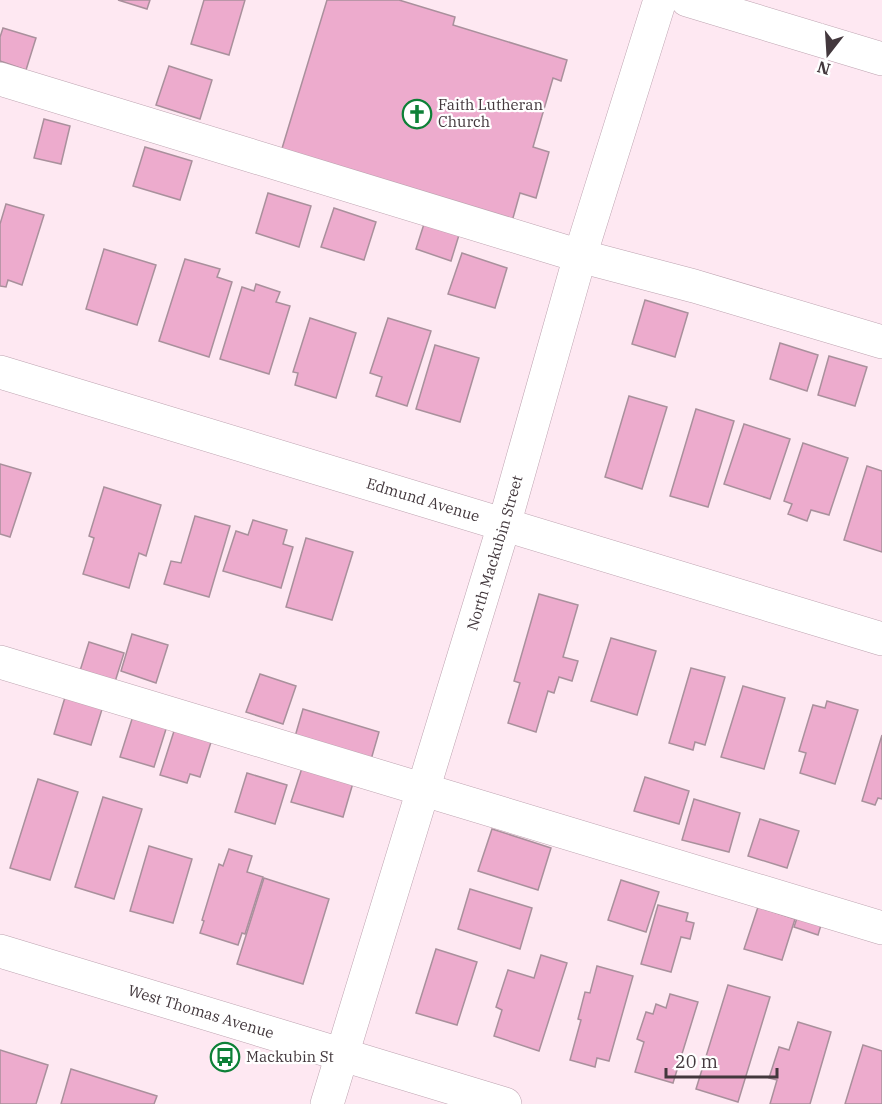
<svg xmlns="http://www.w3.org/2000/svg" width="882" height="1104" font-family="'IBM Plex Serif',serif">
<style>
.building{fill:#edabcd;stroke:#a9909c;stroke-width:1.5}
.lines{fill:none;stroke-linecap:round;stroke-linejoin:round}
.minor-casing{stroke:#bda3b0;stroke-width:34}
.minor{stroke:#fff;stroke-width:33}
.labels{text-anchor:middle;stroke-width:4.5;stroke-linejoin:round;paint-order:stroke}
.poi-label{font-size:15px;fill:#43383d;stroke:#fff;text-anchor:start}
.street-label{font-size:15px;fill:#43383d;stroke:#fff}
</style>
<rect width="100%" height="100%" fill="#fee8f2"/>
<g class="building">
<polygon points="118,0 150,0 147,9"/>
<polygon points="204,0 245,0 229,55 191,44"/>
<polygon points="327,0 399,0 455,17 453,25 567,60 561,81 553,78 533,147 549,152 536,198 520,193 511,225 280,155"/>
<polygon points="3,28 36,38 26,70 0,61 0,37"/>
<polygon points="169,66 212,80 200,119 156,105"/>
<polygon points="44,119 70,126 61,164 34,158"/>
<polygon points="145,147 192,161 180,200 133,186"/>
<polygon points="268,193 311,206 299,247 256,233"/>
<polygon points="6,204 44,215 22,285 8,280 6,287 0,286 0,224"/>
<polygon points="334,208 376,222 364,260 321,247"/>
<polygon points="424,224 459,235 451,261 416,249"/>
<polygon points="104,249 156,265 137,325 86,309"/>
<polygon points="462,253 507,268 495,308 448,294"/>
<polygon points="185,259 220,269 217,277 232,282 209,357 159,341"/>
<polygon points="256,284 280,292 276,302 290,306 269,374 220,359 242,287 254,291"/>
<polygon points="645,300 688,313 675,357 632,344"/>
<polygon points="310,318 356,333 336,398 295,385 298,373 293,372"/>
<polygon points="388,318 431,331 407,406 376,396 382,377 370,373"/>
<polygon points="780,343 818,355 807,391 770,379"/>
<polygon points="435,345 479,358 460,422 416,409"/>
<polygon points="829,356 867,367 855,406 818,395"/>
<polygon points="629,396 667,407 642,489 605,477"/>
<polygon points="696,409 734,421 708,507 670,496"/>
<polygon points="744,424 790,439 770,499 724,484"/>
<polygon points="803,443 848,458 829,515 811,510 807,521 788,514 792,504 784,501"/>
<polygon points="0,464 31,473 10,537 0,534"/>
<polygon points="867,466 882,471 882,552 844,540"/>
<polygon points="104,487 161,505 146,556 139,553 129,588 83,574 94,538 89,536"/>
<polygon points="195,516 230,526 209,597 164,584 171,561 181,563"/>
<polygon points="253,520 287,530 283,544 293,547 281,588 223,571 236,531 248,535"/>
<polygon points="306,538 353,552 332,620 286,607"/>
<polygon points="539,594 578,605 563,657 578,661 572,681 559,677 554,693 548,691 536,732 508,723 520,683 514,681"/>
<polygon points="132,634 168,645 156,683 121,671"/>
<polygon points="611,638 656,651 637,715 591,701"/>
<polygon points="89,642 124,653 114,685 79,674"/>
<polygon points="691,668 725,677 705,745 695,742 693,750 669,743"/>
<polygon points="260,674 296,686 283,724 246,712"/>
<polygon points="743,686 785,698 764,769 721,757"/>
<polygon points="66,694 103,706 91,745 54,734"/>
<polygon points="827,701 858,710 835,784 800,773 806,753 799,751 813,705 825,708"/>
<polygon points="303,709 379,732 370,763 294,740"/>
<polygon points="133,716 167,726 154,767 120,757"/>
<polygon points="175,728 212,739 200,777 190,774 187,783 160,775"/>
<polygon points="882,735 882,799 878,798 875,805 862,801"/>
<polygon points="302,768 353,783 343,817 291,802"/>
<polygon points="247,773 287,785 275,824 235,812"/>
<polygon points="645,777 689,791 679,824 634,811"/>
<polygon points="38,779 78,792 50,880 10,868"/>
<polygon points="103,797 142,809 114,899 75,887"/>
<polygon points="694,799 740,813 729,852 682,840"/>
<polygon points="760,819 799,831 787,868 748,856"/>
<polygon points="492,829 551,848 538,890 478,871"/>
<polygon points="149,846 192,859 173,923 130,911"/>
<polygon points="229,849 252,856 247,872 263,877 245,934 242,933 238,945 200,933 204,921 202,920 219,864 223,866"/>
<polygon points="264,878 329,899 303,984 237,964"/>
<polygon points="621,880 659,892 646,932 608,920"/>
<polygon points="470,889 532,908 520,949 458,929"/>
<polygon points="658,905 688,913 686,921 694,923 690,939 681,937 671,972 641,964"/>
<polygon points="758,907 795,919 782,960 744,949"/>
<polygon points="797,918 821,925 818,935 794,927"/>
<polygon points="436,949 477,962 457,1025 416,1013"/>
<polygon points="541,955 567,963 539,1051 494,1036 502,1010 496,1007 508,970 534,978"/>
<polygon points="597,966 633,976 609,1061 597,1058 595,1067 570,1060 581,1020 578,1019 585,992 590,993"/>
<polygon points="728,985 770,997 738,1102 696,1089"/>
<polygon points="670,994 698,1002 673,1083 635,1072 644,1042 637,1039 646,1012 653,1014 656,1004 666,1008"/>
<polygon points="798,1022 831,1032 810,1104 770,1104 777,1080 769,1078 779,1047 789,1050"/>
<polygon points="863,1045 882,1051 882,1104 845,1104"/>
<polygon points="0,1050 48,1065 36,1104 0,1104"/>
<polygon points="71,1069 157,1096 154,1104 61,1104"/>
</g>
<g class="lines">
<g class="minor-casing">
<g id="minor">
<polyline points="687,0 882,59"/>
<polyline points="0,79 580,256 694,286 882,342"/>
<path id="s1" d="M0,372L882,639"/>
<polyline points="0,662 882,928"/>
<path id="s2" d="M0,951L505,1104"/>
<path id="s3" d="M327,1104L504,525L580,256L660,0"/>
</g>
</g>
<use href="#minor" class="minor"/>
</g>
<defs>
<g id="church-ring" transform="scale(1.5)"><circle r="9.5" fill="#fff" stroke="#0d8037" stroke-width="1.5"/><path d="M-1.2-6h2.4v3.5h3.3v2.4h-3.3V6h-2.4V-.1h-3.3v-2.4h3.3Z" fill="#0d8037"/></g>
<g id="bus-ring" transform="scale(1.5)"><circle r="9.5" fill="#fff" stroke="#0d8037" stroke-width="1.5"/><path d="M-5-6H5V4H4V6H2V4H-2V6H-4V4H-5ZM-3.5-4V0h7V-4ZM-3.5 1.2v1.5H-2V1.2ZM2 1.2v1.5H3.5V1.2Z" fill="#0d8037"/></g>
</defs>
<g fill-rule="evenodd">
<use href="#church-ring" x="417" y="114"/>
<use href="#bus-ring" x="225" y="1057"/>
</g>
<g class="labels">
<g class="poi-label">
<text x="438" y="110">Faith Lutheran<tspan x="438" dy="17">Church</tspan></text>
<text x="246" y="1062">Mackubin St</text>
</g>
<g class="street-label">
<text dy="5" stroke="none"><textPath href="#s1" startOffset="442">Edmund Avenue</textPath></text>
<text dy="5" stroke="none"><textPath href="#s3" startOffset="576">North Mackubin Street</textPath></text>
<text dy="5" stroke="none"><textPath href="#s2" startOffset="210">West Thomas Avenue</textPath></text>
</g>
</g>
<g transform="translate(828 54) rotate(197)" stroke="#ffffff" stroke-width="4.5" paint-order="stroke">
<path d="M0-4.5L10 22L0 15L-10 22Z" fill="#43383d"/>
<text y="-9" font-size="16" font-weight="bold" text-anchor="middle" fill="#43383d">N</text>
</g>
<path d="M666 1068v9h111v-9" fill="none" stroke="#43383d" stroke-width="3"/>
<text x="675" y="1068" font-size="18" fill="#43383d" stroke="#ffffff" stroke-width="4.5" paint-order="stroke">20 m</text>
</svg>
